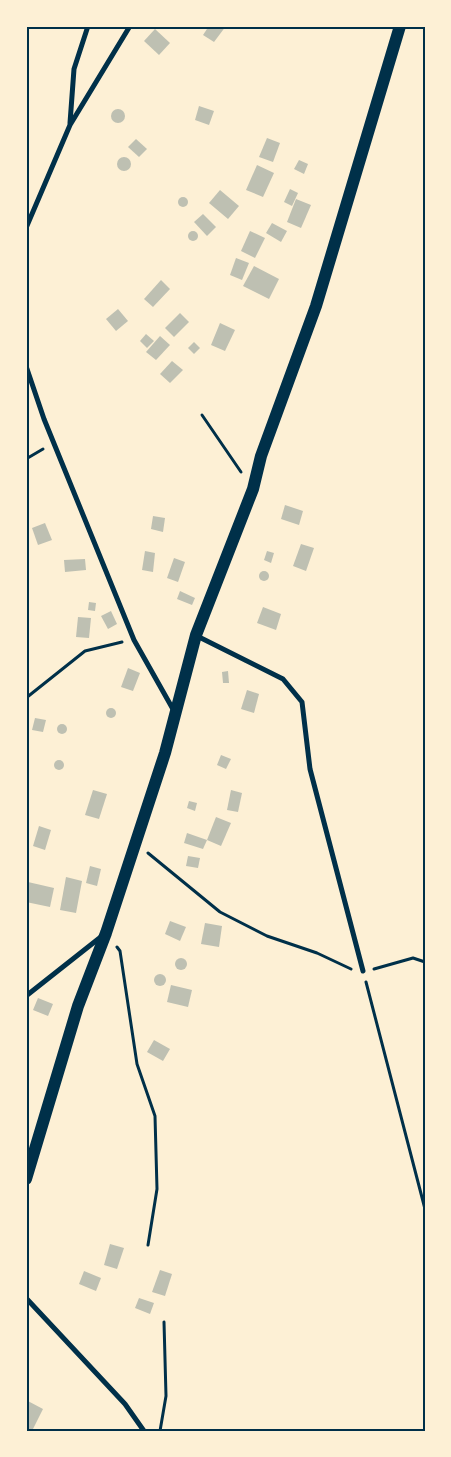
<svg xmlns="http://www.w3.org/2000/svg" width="451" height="1457" font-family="Inter,sans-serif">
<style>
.building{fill:#bec0b2}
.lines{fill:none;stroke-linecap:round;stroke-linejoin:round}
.path{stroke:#003049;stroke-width:3}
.minor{stroke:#003049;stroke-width:5}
.primary{stroke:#003049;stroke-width:12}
.neatline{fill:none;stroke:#003049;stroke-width:2}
</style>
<rect width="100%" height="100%" fill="#fdf0d5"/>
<g class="building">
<polygon points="209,26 226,26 214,42 203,35"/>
<polygon points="155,29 170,43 159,55 144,41"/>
<polygon points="199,106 214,111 209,125 195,120"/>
<circle cx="118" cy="116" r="7"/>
<polygon points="267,138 280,143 273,162 259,157"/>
<polygon points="136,139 147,149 139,157 128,147"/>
<circle cx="124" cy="164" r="7"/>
<polygon points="299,160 308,164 304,174 294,169"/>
<polygon points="257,165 274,173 263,197 246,190"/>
<polygon points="290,189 298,193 292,206 284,202"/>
<polygon points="220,190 239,206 228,219 209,203"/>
<circle cx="183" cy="202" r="5"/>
<polygon points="296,199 311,205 301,228 287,222"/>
<polygon points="203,214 216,227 207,236 194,222"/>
<polygon points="272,223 287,231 281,242 266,233"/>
<circle cx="193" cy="236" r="5"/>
<polygon points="250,231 265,238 255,258 241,251"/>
<polygon points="236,258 249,263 242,280 230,275"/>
<polygon points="254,266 279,279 269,299 243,286"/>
<polygon points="161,280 170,289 153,307 144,299"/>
<polygon points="118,309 128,321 116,331 106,319"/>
<polygon points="180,313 189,322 174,337 165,328"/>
<polygon points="220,323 235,330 225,351 211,345"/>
<polygon points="146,334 154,341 147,348 140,341"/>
<polygon points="160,336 170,345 156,360 146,352"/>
<polygon points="194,342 200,348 194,354 188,348"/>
<polygon points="172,361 183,370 170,383 160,374"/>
<polygon points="285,505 303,511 299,525 281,519"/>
<polygon points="153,516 165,518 163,532 151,529"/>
<polygon points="45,523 52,540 38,545 32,528"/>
<polygon points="301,544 314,548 306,571 293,566"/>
<polygon points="145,551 155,553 153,572 142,570"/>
<polygon points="267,551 274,553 271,563 264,560"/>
<polygon points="174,558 185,562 178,582 167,578"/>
<polygon points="85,559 86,570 65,572 64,560"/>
<circle cx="264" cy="576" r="5"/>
<polygon points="180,591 195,598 192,605 177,599"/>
<polygon points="89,602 96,603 95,611 88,610"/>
<polygon points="263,607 281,614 276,630 257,623"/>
<polygon points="111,611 117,624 108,629 101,616"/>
<polygon points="78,617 91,618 89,638 76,637"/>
<polygon points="128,668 140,673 133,691 121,687"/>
<polygon points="228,671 229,683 223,683 222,672"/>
<polygon points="247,690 259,694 254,713 241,709"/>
<circle cx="111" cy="713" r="5"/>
<polygon points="35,718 46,720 43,732 32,730"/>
<circle cx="62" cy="729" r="5"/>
<polygon points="221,755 231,759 226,769 217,765"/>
<circle cx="59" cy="765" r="5"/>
<polygon points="93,790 107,794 99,819 85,815"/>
<polygon points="231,790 242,793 238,812 227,810"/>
<polygon points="189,801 197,803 195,811 187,808"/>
<polygon points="216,817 231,823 221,846 207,840"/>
<polygon points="39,826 51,830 45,850 33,846"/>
<polygon points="187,833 207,840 203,849 184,843"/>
<polygon points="188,856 200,858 198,868 186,866"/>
<polygon points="90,866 101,869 97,886 86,883"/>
<polygon points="66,877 82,881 76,913 60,910"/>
<polygon points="28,882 54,888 50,907 26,902"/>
<polygon points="170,921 186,927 180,941 165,934"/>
<polygon points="205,923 222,926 219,947 201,944"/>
<circle cx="181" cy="964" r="6"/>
<circle cx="160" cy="980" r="6"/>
<polygon points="171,985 192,990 188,1007 167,1002"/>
<polygon points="38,998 53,1004 48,1016 33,1010"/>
<polygon points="154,1040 170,1049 163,1061 147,1052"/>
<polygon points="110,1244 124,1248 117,1269 104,1265"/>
<polygon points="160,1270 172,1274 165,1296 152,1292"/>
<polygon points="84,1271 101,1278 96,1291 79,1284"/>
<polygon points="139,1298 154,1303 150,1314 135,1308"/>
<polygon points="26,1400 43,1409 32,1431 26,1429"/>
</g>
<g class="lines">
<g class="path">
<polyline points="202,415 241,472"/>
<polyline points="26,459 43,449"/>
<polyline points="26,698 85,651 122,642"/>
<polyline points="148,853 220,912 267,936 317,953 351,969"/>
<polyline points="117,947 120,951 137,1064 155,1116 157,1189 148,1245"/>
<polyline points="374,969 413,958 425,962"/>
<polyline points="366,982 425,1209"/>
<polyline points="160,1431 166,1396 164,1322"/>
</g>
<g class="minor">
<polyline points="70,123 74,69 88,26"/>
<polyline points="26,228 70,125 130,26"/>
<polyline points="26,366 44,419 134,640 174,711"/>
<polyline points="197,636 283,679 302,702 310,769 363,971"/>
<polyline points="26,996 102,936"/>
<polyline points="26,1298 125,1404 144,1431"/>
</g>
<polyline class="primary" points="26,1179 78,1006 106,933 165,753 196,635 253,489 261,456 316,306 400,26"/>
</g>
<rect width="451" height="1457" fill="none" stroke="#fdf0d5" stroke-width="55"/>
<rect x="28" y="28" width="396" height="1402" class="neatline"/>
</svg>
